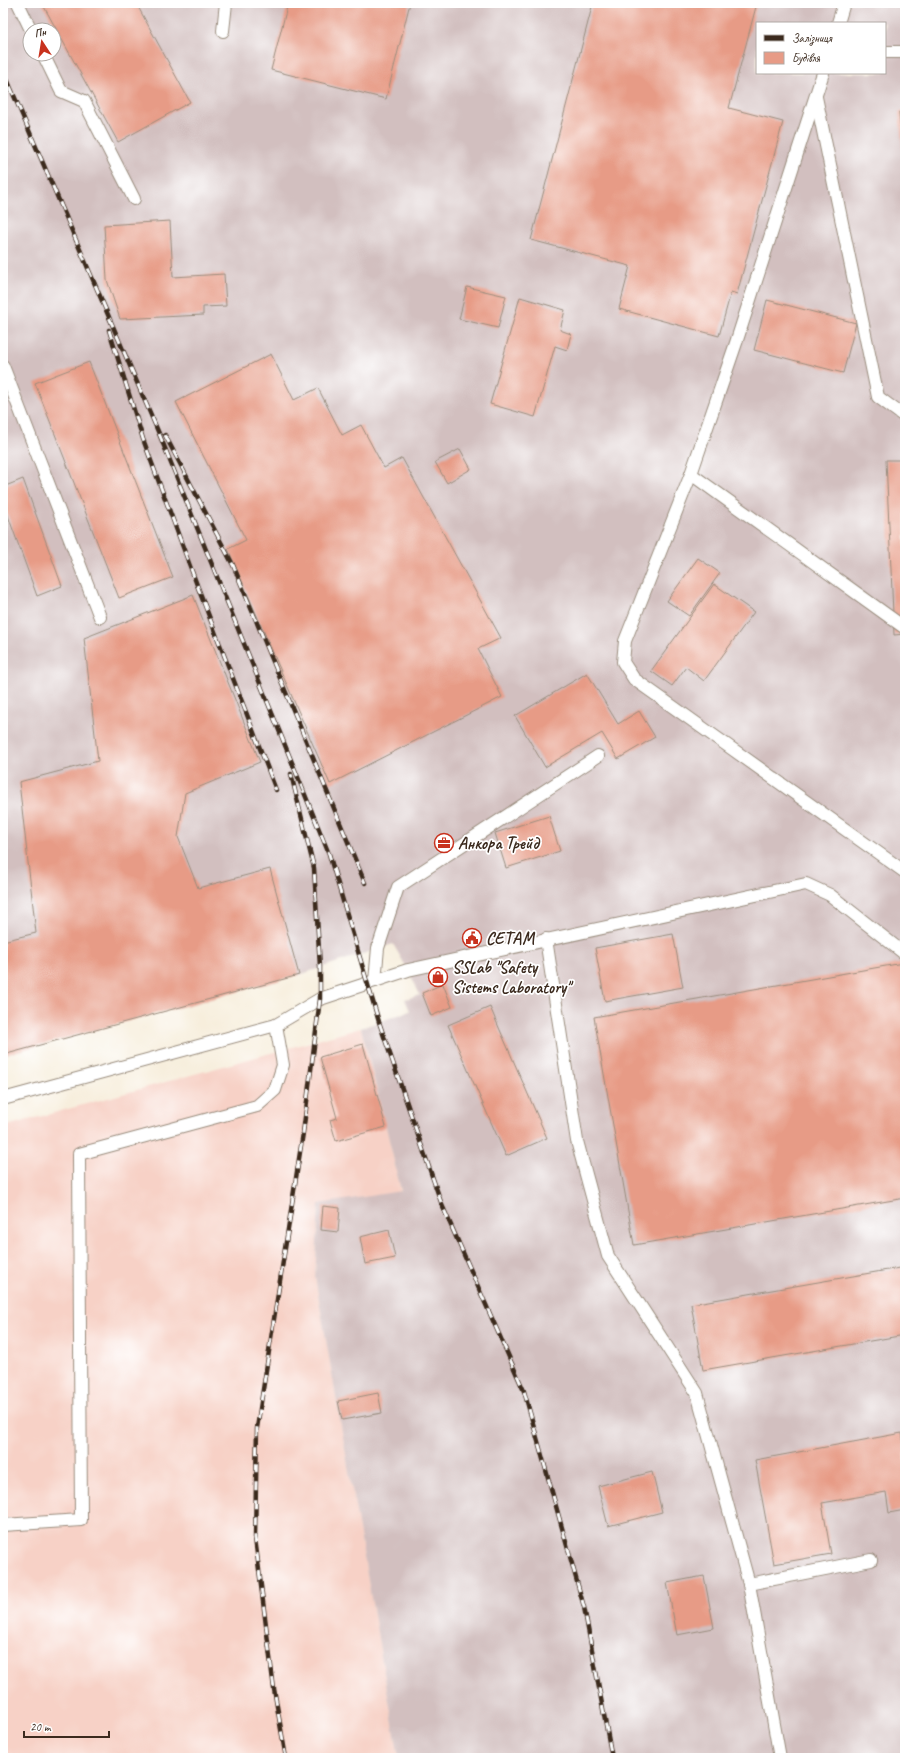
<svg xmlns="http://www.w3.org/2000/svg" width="908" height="1761" font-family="Caveat,sans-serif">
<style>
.built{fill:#f7d1c6}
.industrial{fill:#d2bfbf;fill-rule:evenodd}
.building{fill:#e79b86}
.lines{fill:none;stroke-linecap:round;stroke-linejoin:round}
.lane-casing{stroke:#998c7d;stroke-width:14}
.lane{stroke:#fff;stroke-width:12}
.rail-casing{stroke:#3b2a1e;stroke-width:4.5}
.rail{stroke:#fff;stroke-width:3;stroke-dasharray:9;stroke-linecap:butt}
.labels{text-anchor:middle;stroke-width:3.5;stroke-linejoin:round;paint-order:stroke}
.poi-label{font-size:17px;font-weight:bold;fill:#3b2a1e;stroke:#fff;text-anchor:start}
</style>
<rect width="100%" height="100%" fill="#fff"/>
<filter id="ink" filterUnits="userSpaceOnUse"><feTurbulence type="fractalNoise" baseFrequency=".025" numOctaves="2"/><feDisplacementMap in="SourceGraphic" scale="8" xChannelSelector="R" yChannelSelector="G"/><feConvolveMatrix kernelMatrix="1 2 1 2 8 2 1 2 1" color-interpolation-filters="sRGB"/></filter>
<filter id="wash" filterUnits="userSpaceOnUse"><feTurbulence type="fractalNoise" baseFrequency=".012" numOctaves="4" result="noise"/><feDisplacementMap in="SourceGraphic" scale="16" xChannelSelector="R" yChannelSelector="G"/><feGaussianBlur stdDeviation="0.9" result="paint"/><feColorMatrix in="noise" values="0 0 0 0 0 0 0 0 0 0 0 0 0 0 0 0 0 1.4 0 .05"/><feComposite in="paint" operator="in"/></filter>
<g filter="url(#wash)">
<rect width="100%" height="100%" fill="#f7eedc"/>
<polygon class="built" points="361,1028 386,1127 401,1192 319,1205 315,1277 399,1758 3,1758 3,1127"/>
<path class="industrial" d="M3,3H905V1758H399L315,1277L319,1204L401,1191L386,1127L361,1028L410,1011L405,999L420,995L408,970L393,944L299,975L3,1055ZM757,23H885V73H757ZM30,30H54V54H30Z"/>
<g id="blocks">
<g class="building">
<polygon points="42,3 136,3 190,102 118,142"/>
<polygon points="288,3 410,3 386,99 271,70"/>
<polygon points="593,3 757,3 729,108 783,122 737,294 731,292 719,336 619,309 630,266 531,240"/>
<polygon points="905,111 905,164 904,164 899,112"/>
<polygon points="170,221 173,277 224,274 226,306 203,307 203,315 120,319 107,280 104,225"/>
<polygon points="467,287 506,296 498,328 459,319"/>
<polygon points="520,297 565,310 560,330 571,334 567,350 555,346 535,417 490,404"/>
<polygon points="767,300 856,323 843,373 754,350"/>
<polygon points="271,354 294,400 318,388 342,435 361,425 384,468 402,458 501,638 478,649 502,697 330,784 228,549 246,540 176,402"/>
<polygon points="89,362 173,577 119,598 35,383"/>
<polygon points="460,449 471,469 447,483 435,462"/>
<polygon points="886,460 905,460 905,634 894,635"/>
<polygon points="23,479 62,586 37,596 3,502 3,487"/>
<polygon points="698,558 720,573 689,616 667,601"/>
<polygon points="714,584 754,612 704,681 686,667 672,686 651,671"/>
<polygon points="193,595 260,762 185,793 178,837 198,888 270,869 299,975 3,1055 3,941 36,933 19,782 98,761 84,638"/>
<polygon points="587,673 618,724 639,711 655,737 618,759 602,733 545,767 515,716"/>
<polygon points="549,816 560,851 506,868 495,833"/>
<polygon points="673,934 683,987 605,1001 595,948"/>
<polygon points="903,963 905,972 905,1198 634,1245 594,1017"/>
<polygon points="443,984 452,1007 431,1016 422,993"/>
<polygon points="490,1007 547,1138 506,1156 448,1025"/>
<polygon points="363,1044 386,1127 336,1141 330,1120 337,1118 320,1057"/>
<polygon points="323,1206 340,1208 338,1232 321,1230"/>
<polygon points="389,1230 395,1258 365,1264 360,1237"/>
<polygon points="905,1267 905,1335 703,1370 691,1304"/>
<polygon points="378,1393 382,1413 342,1420 338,1401"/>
<polygon points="902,1433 905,1452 905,1510 889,1513 886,1492 822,1503 831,1554 774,1564 755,1460"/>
<polygon points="652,1472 662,1512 608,1526 598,1486"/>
<polygon points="704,1576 714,1628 677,1635 667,1583"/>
</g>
</g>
</g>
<g filter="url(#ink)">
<use href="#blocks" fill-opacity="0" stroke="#998c7d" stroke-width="1"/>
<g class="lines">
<g class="lane-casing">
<g id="lane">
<polyline points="18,3 31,30"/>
<polyline points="838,23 844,3"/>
<polyline points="223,31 226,3"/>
<polyline points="885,52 905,52"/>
<polyline points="43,54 61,91 84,101 134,199"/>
<polyline points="823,73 736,343 691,474 625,641 623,662 634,679 905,872"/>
<polyline points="816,97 878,397 905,417"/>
<polyline points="3,366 100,617"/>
<polyline points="691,474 905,628"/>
<polyline points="546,939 577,1141 608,1256 697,1393 749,1584 780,1758"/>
<polyline points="375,981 378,948 398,887 598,756"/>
<polyline points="3,1099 276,1025 320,999 408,970 806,884 830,895 905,954"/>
<polyline points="3,1525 81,1520 79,1154 257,1106 275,1090 283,1065 276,1025"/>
<polyline points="749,1584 871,1560"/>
</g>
</g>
<use href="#lane" class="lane"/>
<g class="rail-casing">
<g id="rail">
<polyline points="3,70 160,436 329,854 379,1022 442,1205 524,1391 584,1607 612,1758"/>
<polyline points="109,330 143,439 197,585 276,790"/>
<polyline points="165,435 233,565 365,883"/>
<polyline points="286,1758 274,1689 255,1538 257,1428 303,1133 320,999 320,967 314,868 291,774"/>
</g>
</g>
<use href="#rail" class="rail"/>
</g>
</g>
<defs>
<g id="office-ring" transform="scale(1)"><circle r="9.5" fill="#fff" stroke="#c8321e" stroke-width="1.5"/><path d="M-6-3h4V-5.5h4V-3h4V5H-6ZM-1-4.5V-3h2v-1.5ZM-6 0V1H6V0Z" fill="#c8321e"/></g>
<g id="civic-ring" transform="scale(1)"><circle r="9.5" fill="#fff" stroke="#c8321e" stroke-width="1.5"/><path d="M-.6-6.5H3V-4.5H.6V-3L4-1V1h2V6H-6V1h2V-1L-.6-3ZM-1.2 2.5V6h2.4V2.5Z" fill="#c8321e"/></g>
<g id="shop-ring" transform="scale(1)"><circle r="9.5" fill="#fff" stroke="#c8321e" stroke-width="1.5"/><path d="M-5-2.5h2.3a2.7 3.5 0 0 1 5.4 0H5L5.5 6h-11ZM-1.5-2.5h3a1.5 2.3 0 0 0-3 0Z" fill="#c8321e"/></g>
</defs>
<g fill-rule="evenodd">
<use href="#office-ring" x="444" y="843"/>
<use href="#civic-ring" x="472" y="938"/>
<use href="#shop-ring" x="438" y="977"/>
</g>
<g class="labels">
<g class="poi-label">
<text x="458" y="849">Анкора Трейд</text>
<text x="486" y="944">СЕТАМ</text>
<text x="452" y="973">SSLab "Safety<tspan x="452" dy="20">Sistems Laboratory"</tspan></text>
</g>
</g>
<rect width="908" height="1761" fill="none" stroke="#fff" stroke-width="16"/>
<rect x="756" y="22" width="130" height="52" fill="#ffffff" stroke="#b1aaa5"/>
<rect x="764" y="35" width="20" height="6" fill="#3b2a1e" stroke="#b1aaa5"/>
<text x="792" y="42" font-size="12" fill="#3b2a1e">Залізниця</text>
<rect x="764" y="52" width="20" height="12" fill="#e79b86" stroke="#b1aaa5"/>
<text x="792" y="62" font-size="12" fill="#3b2a1e">Будівля</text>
<g transform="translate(42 42) rotate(348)"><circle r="19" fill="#ffffff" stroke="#b1aaa5"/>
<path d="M0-3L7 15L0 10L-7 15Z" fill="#c8321e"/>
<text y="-6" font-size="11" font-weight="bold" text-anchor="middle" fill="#3b2a1e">Пн</text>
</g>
<path d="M24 1731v6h85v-6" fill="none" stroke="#3b2a1e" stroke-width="2"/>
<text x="30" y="1731" font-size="12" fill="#3b2a1e" stroke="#ffffff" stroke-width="3" paint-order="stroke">20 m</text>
</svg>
